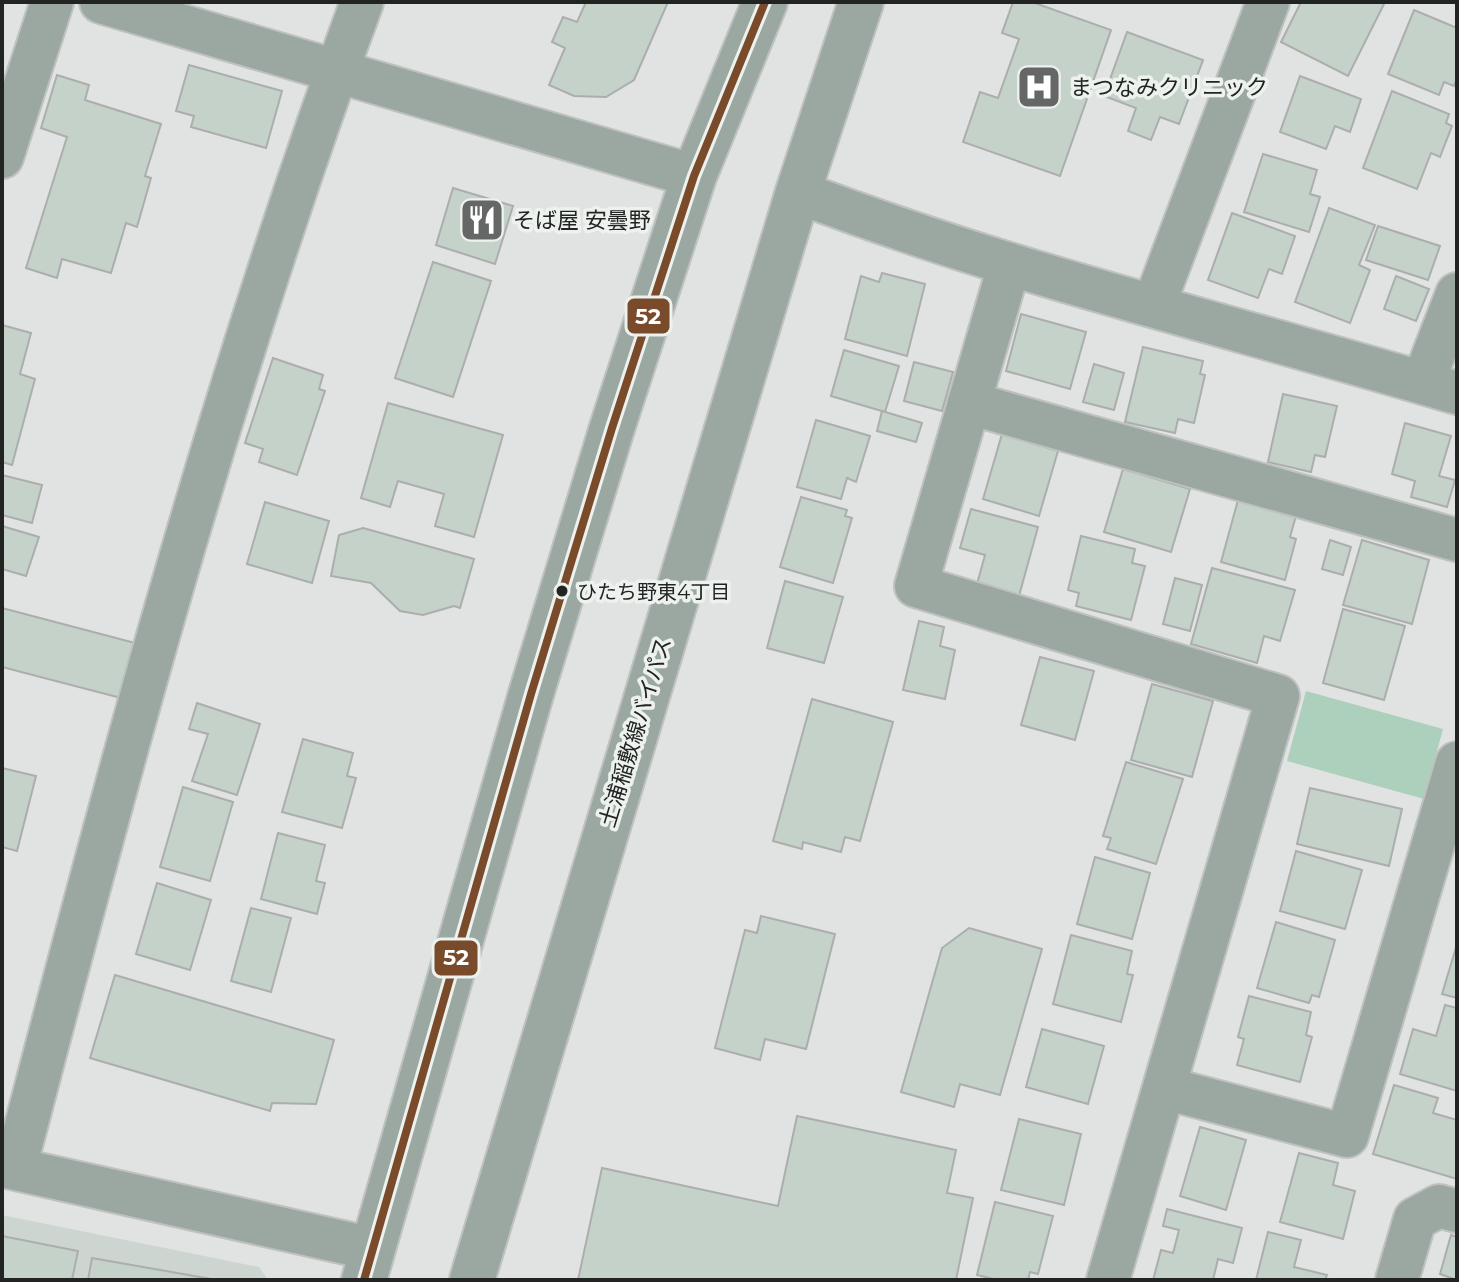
<svg xmlns="http://www.w3.org/2000/svg" width="1459" height="1282" font-family="Montserrat,'Noto Sans JP',sans-serif">
<style>
.built{fill:#cdd5d0}
.green{fill:#add0bc}
.building{fill:#c4d2ca;stroke:#acaead;stroke-width:2}
.lines{fill:none;stroke-linecap:round;stroke-linejoin:round}
.minor-casing{stroke:#bfc1c0;stroke-width:46}
.primary-casing{stroke:#bfc1c0;stroke-width:48}
.minor{stroke:#9ba8a1;stroke-width:42}
.primary{stroke:#9ba8a1;stroke-width:44}
.bus-1-casing{stroke:#edf2ef;stroke-width:14}
.bus-1{stroke:#7a4b2a;stroke-width:8}
.bus-dot{fill:#222423;stroke:#edf2ef;stroke-width:3}
.labels{text-anchor:middle;stroke-width:7;stroke-linejoin:round;paint-order:stroke}
.bus-label{font-size:20px;fill:#222423;stroke:#edf2ef;text-anchor:start}
.poi-label{font-size:22px;fill:#222423;stroke:#edf2ef;text-anchor:start}
.street-label{font-size:22px;fill:#222423;stroke:#edf2ef}
.line-badge{stroke:#edf2ef;stroke-width:3}
.badge-label{font-size:22px;text-anchor:middle;font-weight:bold;fill:#fff}
</style>
<rect width="100%" height="100%" fill="#e1e3e2"/>
<polygon class="built" points="2,1215 259,1267 268,1280 2,1280"/>
<polygon class="green" points="1306,691 1443,729 1424,799 1287,761"/>
<g class="building">
<polygon points="586,2 668,2 634,80 606,97 574,96 549,85 565,48 552,42 563,17 577,22"/>
<polygon points="1013,2 1032,2 1111,30 1060,176 963,142 980,92 998,98 1019,39 1002,33"/>
<polygon points="1301,2 1385,2 1348,76 1281,42"/>
<polygon points="1414,10 1457,28 1457,79 1454,86 1444,82 1439,95 1388,74"/>
<polygon points="1127,32 1203,60 1179,124 1160,117 1151,140 1128,131 1136,108 1104,96"/>
<polygon points="189,65 282,91 266,148 191,127 194,116 176,111"/>
<polygon points="57,75 89,85 85,100 161,124 145,176 151,178 137,227 126,223 111,273 62,259 57,278 26,268 67,137 41,128"/>
<polygon points="1300,76 1361,99 1350,132 1335,126 1326,149 1280,132"/>
<polygon points="1392,91 1449,114 1446,123 1452,126 1440,157 1431,153 1417,189 1363,168"/>
<polygon points="1263,154 1317,170 1310,194 1320,197 1309,232 1244,212"/>
<polygon points="453,188 513,206 495,264 436,245"/>
<polygon points="1329,208 1375,225 1359,265 1370,270 1350,323 1295,302"/>
<polygon points="1232,213 1295,236 1282,274 1269,269 1258,298 1208,280"/>
<polygon points="1378,226 1440,246 1428,280 1366,260"/>
<polygon points="433,262 491,281 453,397 395,378"/>
<polygon points="882,273 925,284 907,356 845,339 861,276 879,282"/>
<polygon points="1396,276 1429,289 1416,321 1384,309"/>
<polygon points="1021,314 1086,332 1070,389 1006,371"/>
<polygon points="2,325 31,333 20,374 35,379 12,465 2,462"/>
<polygon points="1143,347 1203,361 1200,374 1205,375 1194,423 1178,419 1175,433 1125,422"/>
<polygon points="844,350 899,366 885,412 831,396"/>
<polygon points="273,358 323,375 319,389 325,391 297,475 259,462 263,449 245,443"/>
<polygon points="914,362 953,372 942,411 904,401"/>
<polygon points="1094,364 1124,373 1114,410 1083,402"/>
<polygon points="1283,394 1337,406 1325,457 1315,455 1311,472 1268,462"/>
<polygon points="388,403 503,435 474,537 435,526 444,494 398,481 390,507 361,498"/>
<polygon points="882,411 922,423 916,442 877,431"/>
<polygon points="816,420 870,436 856,482 847,478 841,499 797,487"/>
<polygon points="1405,423 1451,436 1439,476 1455,480 1447,507 1411,497 1415,481 1392,474"/>
<polygon points="1002,434 1058,451 1039,516 983,499"/>
<polygon points="1123,469 1190,489 1171,552 1104,532"/>
<polygon points="2,475 42,485 32,523 2,515"/>
<polygon points="801,497 847,510 845,516 852,518 833,583 780,567"/>
<polygon points="1238,500 1296,516 1290,537 1296,539 1285,580 1221,562"/>
<polygon points="265,502 329,521 312,583 247,564"/>
<polygon points="971,509 1038,527 1019,596 977,584 985,555 960,548"/>
<polygon points="2,526 39,537 26,576 2,569"/>
<polygon points="363,528 474,559 460,608 454,606 423,615 400,611 371,583 331,576 339,535"/>
<polygon points="1081,536 1135,549 1132,563 1145,566 1131,620 1076,606 1079,593 1068,590"/>
<polygon points="1330,540 1351,547 1343,575 1322,569"/>
<polygon points="1362,540 1429,560 1412,624 1343,605"/>
<polygon points="1212,568 1295,590 1280,641 1264,636 1257,663 1191,644"/>
<polygon points="1175,578 1202,585 1190,631 1163,624"/>
<polygon points="785,581 843,597 824,663 767,648"/>
<polygon points="2,608 135,643 121,698 2,667"/>
<polygon points="1343,609 1405,626 1384,700 1323,683"/>
<polygon points="919,621 944,627 940,646 955,650 945,699 903,690"/>
<polygon points="1040,657 1094,671 1075,740 1021,725"/>
<polygon points="1152,684 1213,701 1192,777 1131,760"/>
<polygon points="812,699 893,722 860,841 845,837 841,852 803,842 802,849 773,841"/>
<polygon points="197,703 260,724 237,795 192,781 208,734 189,729"/>
<polygon points="303,739 353,753 347,776 356,778 342,828 282,812"/>
<polygon points="1126,762 1183,779 1156,864 1107,849 1111,838 1103,836"/>
<polygon points="2,768 36,776 17,851 2,847"/>
<polygon points="183,787 233,802 210,881 160,867"/>
<polygon points="1310,788 1402,809 1389,866 1297,844"/>
<polygon points="278,833 325,845 316,881 325,883 317,914 261,899"/>
<polygon points="1296,851 1362,870 1345,929 1280,911"/>
<polygon points="1095,857 1150,873 1132,939 1077,924"/>
<polygon points="157,883 211,900 190,970 136,954"/>
<polygon points="251,908 291,918 271,992 231,981"/>
<polygon points="761,916 835,934 806,1049 765,1039 760,1060 715,1048 745,930 757,933"/>
<polygon points="1276,922 1335,940 1319,997 1312,995 1309,1003 1257,988"/>
<polygon points="969,928 1042,949 1000,1095 960,1084 954,1107 901,1092 942,948"/>
<polygon points="1071,935 1132,951 1127,974 1133,975 1121,1022 1053,1004"/>
<polygon points="1457,944 1457,998 1442,994"/>
<polygon points="115,975 334,1040 316,1104 272,1103 270,1111 90,1058"/>
<polygon points="1249,996 1311,1012 1306,1035 1312,1037 1300,1082 1237,1065 1244,1039 1238,1037"/>
<polygon points="1445,1005 1457,1008 1457,1091 1400,1074 1413,1029 1436,1036"/>
<polygon points="1042,1029 1104,1046 1088,1104 1026,1087"/>
<polygon points="1394,1085 1438,1098 1433,1113 1457,1120 1457,1179 1373,1154"/>
<polygon points="797,1116 956,1150 947,1193 973,1198 956,1280 578,1280 602,1168 778,1206"/>
<polygon points="1019,1119 1081,1134 1064,1205 1001,1190"/>
<polygon points="1200,1127 1246,1140 1226,1210 1180,1196"/>
<polygon points="1299,1153 1338,1163 1333,1185 1355,1191 1343,1239 1280,1222"/>
<polygon points="995,1202 1053,1216 1038,1274 1030,1272 1028,1280 998,1280 977,1275"/>
<polygon points="1167,1209 1242,1228 1233,1263 1218,1259 1213,1280 1153,1280 1161,1250 1173,1253 1179,1230 1163,1226"/>
<polygon points="1268,1232 1301,1240 1294,1267 1327,1275 1325,1280 1256,1280"/>
<polygon points="1451,1235 1457,1237 1457,1280 1440,1274"/>
<polygon points="2,1236 78,1251 72,1280 2,1280"/>
<polygon points="92,1258 217,1280 88,1280"/>
</g>
<g class="lines">
<g class="minor-casing">
<g id="minor">
<polyline points="101,2 694,176"/>
<polyline points="2,157 52,2"/>
<path d="M798,192C1012,274 1237,327 1457,393"/>
<polyline points="1009,266 916,586 1278,696 1108,1280"/>
<polyline points="1154,305 1268,2"/>
<polyline points="1423,382 1457,294"/>
<polyline points="969,403 1457,540"/>
<polyline points="1165,1088 1347,1136 1457,763"/>
<polyline points="2,1166 373,1249"/>
<path d="M15,1168C117,776 221,383 362,2"/>
<polyline points="1397,1280 1415,1219 1439,1206 1457,1211"/>
</g>
</g>
<g class="primary-casing">
<g id="primary">
<polyline points="364,1280 531,694 612,428 694,176 765,2"/>
<polyline points="472,1280 798,192 861,2"/>
</g>
</g>
<use href="#minor" class="minor"/>
<use href="#primary" class="primary"/>
<g class="bus-1-casing">
<polyline id="bus-1" points="364,1280 531,694 612,428 694,176 765,2"/>
</g>
<use href="#bus-1" class="bus-1"/>
</g>
<defs>
<g id="hospital-square" transform="scale(2.3)"><rect x="-9" y="-9" width="18" height="18" rx="4" fill="#656766" stroke="#edf2ef"/><path d="M-5-5h3v3.5h4V-5h3V5h-3V1.5h-4V5h-3Z" fill="#fff"/></g>
<g id="restaurant-square" transform="scale(2.3)"><rect x="-9" y="-9" width="18" height="18" rx="4" fill="#656766" stroke="#edf2ef"/><path d="M-5-6h1v4h1v-4h1v4h1v-4h1v5L-1.5 .5V6h-2V.5L-5-1ZM5-6V6H3V1.5H1.5Q1.5-4 5-6Z" fill="#fff"/></g>
</defs>
<g fill-rule="evenodd">
<use href="#hospital-square" x="1039" y="87"/>
<use href="#restaurant-square" x="482" y="220"/>
</g>
<circle class="bus-dot" cx="562" cy="591" r="7"/>
<g class="labels">
<g class="bus-label">
<text x="577" y="599">ひたち野東4丁目</text>
</g>
<g class="poi-label">
<text x="1070" y="95">まつなみクリニック</text>
<text x="513" y="228">そば屋 安曇野</text>
</g>
<g class="street-label">
<text transform="translate(635 732) rotate(-73)" y="8">土浦稲敷線バイパス</text>
</g>
</g>
<g class="line-badge">
<rect x="626" y="297" width="45" height="38" rx="8" fill="#7a4b2a"/>
<rect x="433" y="939" width="46" height="38" rx="8" fill="#7a4b2a"/>
</g>
<g class="badge-label">
<text x="648" y="324">52</text>
<text x="456" y="965">52</text>
</g>
<rect width="1459" height="1282" fill="none" stroke="#222423" stroke-width="8"/>
</svg>
